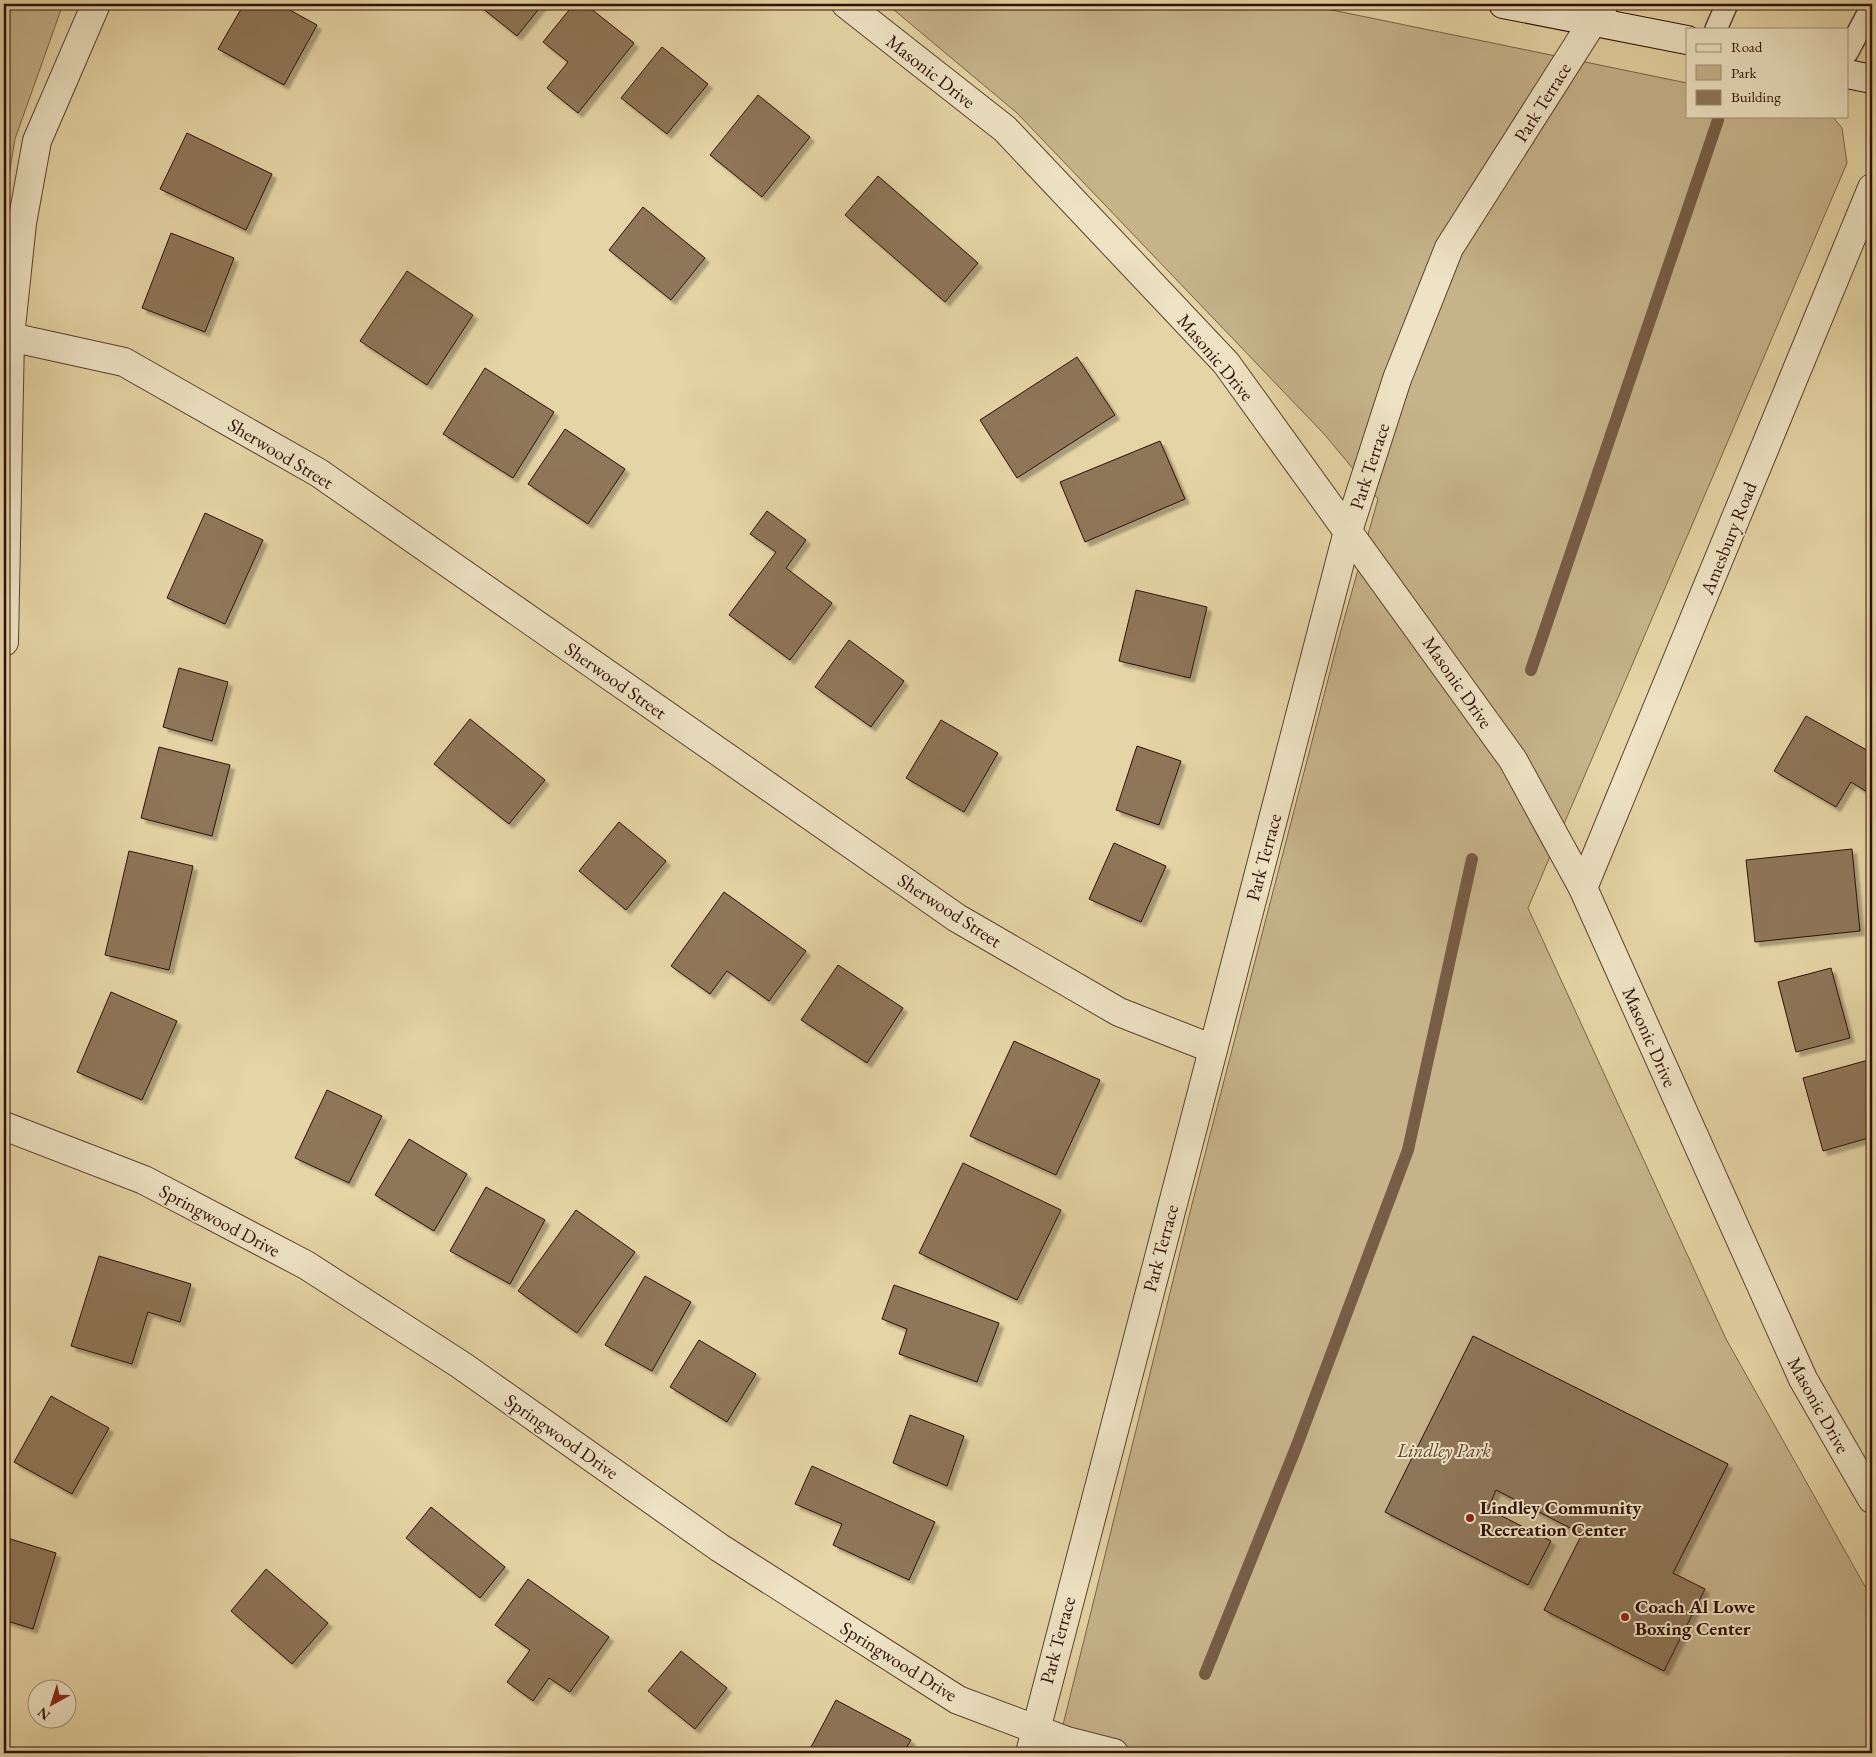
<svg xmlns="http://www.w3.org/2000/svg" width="1876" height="1757" font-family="'EB Garamond',serif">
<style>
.green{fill:#c6b38a;stroke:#7a6248}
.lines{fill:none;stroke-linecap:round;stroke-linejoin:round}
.stream{stroke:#775d45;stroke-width:12}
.building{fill:#8e7658;stroke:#2f1005;filter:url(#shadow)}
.lane-casing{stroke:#5c412d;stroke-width:24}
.street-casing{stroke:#5c412d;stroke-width:30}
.secondary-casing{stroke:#2f1005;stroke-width:30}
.lane{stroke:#eee3c4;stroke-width:21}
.street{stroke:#eee3c4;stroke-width:28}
.secondary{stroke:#eee3c4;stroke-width:28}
.poi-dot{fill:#8f2418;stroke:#eee3c4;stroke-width:2}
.labels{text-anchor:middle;stroke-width:4;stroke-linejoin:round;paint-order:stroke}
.street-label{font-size:19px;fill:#2f1005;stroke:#eee3c4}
.park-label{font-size:19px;font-style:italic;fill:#5c412d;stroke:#eee3c4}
.poi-label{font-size:19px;font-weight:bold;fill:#2f1005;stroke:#eee3c4;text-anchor:start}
</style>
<defs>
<filter id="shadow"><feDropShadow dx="4.5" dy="4.5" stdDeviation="1" flood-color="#0004"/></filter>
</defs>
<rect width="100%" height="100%" fill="#e5d4a5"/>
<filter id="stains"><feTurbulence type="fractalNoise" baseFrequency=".004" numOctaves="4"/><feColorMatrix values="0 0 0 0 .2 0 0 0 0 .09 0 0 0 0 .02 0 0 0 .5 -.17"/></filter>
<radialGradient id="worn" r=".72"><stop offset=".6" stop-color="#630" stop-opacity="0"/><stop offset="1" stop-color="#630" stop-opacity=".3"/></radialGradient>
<g class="green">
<polygon points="4,4 63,4 15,139 4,206"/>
<polygon points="887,4 1303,4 1687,83 1687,116 1832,116 1842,128 1847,163 1528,908 1726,1339 1872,1599 1872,1753 1056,1753 1191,1208 1338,641 1378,499 1325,435 1017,113"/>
</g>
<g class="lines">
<g class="stream">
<polyline points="1531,670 1718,120"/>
<polyline points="1205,1674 1297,1445 1408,1150 1472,859"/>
</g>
</g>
<g class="building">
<polygon points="244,4 279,4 317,25 284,85 218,49"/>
<polygon points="477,4 543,4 517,36"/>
<polygon points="574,4 585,4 634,43 578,113 547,88 568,62 543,42"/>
<polygon points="662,47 708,84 667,134 621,98"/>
<polygon points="758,95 810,137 762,197 710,155"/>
<polygon points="187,133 272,174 246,230 160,189"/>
<polygon points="878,176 978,263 945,302 845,215"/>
<polygon points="643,207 705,258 671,300 609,250"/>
<polygon points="171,233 234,258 205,332 142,308"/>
<polygon points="407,271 473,315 427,385 360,341"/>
<polygon points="1077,357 1115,415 1017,478 980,420"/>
<polygon points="485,368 554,412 513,478 443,434"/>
<polygon points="565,429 625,469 588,524 528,484"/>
<polygon points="1160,441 1185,499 1085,542 1060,482"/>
<polygon points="767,511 806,540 786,568 832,603 790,660 729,615 776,552 750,534"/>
<polygon points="205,513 263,540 225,624 167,598"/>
<polygon points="1136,590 1207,607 1190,678 1119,661"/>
<polygon points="849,640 904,681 871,727 815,687"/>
<polygon points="179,668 228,682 212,741 163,727"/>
<polygon points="1806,716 1872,753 1872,795 1851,782 1836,807 1774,771"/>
<polygon points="470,719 545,780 509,824 434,764"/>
<polygon points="941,720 998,753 964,812 906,778"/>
<polygon points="1137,746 1181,761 1159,825 1116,810"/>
<polygon points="159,747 230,765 212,836 141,818"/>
<polygon points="619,822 666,861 626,910 579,871"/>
<polygon points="1114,843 1166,866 1141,922 1089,899"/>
<polygon points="1852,849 1860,931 1755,942 1746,860"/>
<polygon points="129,851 193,866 169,970 105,955"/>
<polygon points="724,892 806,951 769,1001 727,971 710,994 671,966"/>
<polygon points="838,965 903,1008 867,1063 801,1020"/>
<polygon points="1831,968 1850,1038 1796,1052 1778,982"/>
<polygon points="111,992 177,1021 142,1100 77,1072"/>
<polygon points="1014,1041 1100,1080 1056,1175 970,1136"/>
<polygon points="1872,1059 1872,1137 1823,1151 1803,1078"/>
<polygon points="327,1090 382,1116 349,1183 295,1158"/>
<polygon points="409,1139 467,1174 434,1231 375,1195"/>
<polygon points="963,1163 1061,1210 1017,1300 919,1253"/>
<polygon points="486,1187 545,1220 510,1284 450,1251"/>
<polygon points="576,1210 635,1252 577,1333 518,1291"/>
<polygon points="99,1256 191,1284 180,1322 148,1312 132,1364 71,1346"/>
<polygon points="645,1276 691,1302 652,1371 605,1345"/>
<polygon points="894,1285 999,1323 977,1382 899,1354 907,1329 882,1319"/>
<polygon points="1473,1336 1728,1464 1673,1573 1705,1589 1664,1671 1544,1610 1582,1534 1496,1490 1488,1509 1551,1541 1528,1585 1385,1512"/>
<polygon points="699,1340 756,1374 727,1422 670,1387"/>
<polygon points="51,1396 109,1428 72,1494 14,1462"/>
<polygon points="910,1415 964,1436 947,1486 893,1463"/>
<polygon points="812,1466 935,1522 909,1580 833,1545 842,1524 795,1504"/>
<polygon points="431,1507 505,1567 480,1598 406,1538"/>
<polygon points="4,1537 56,1553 33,1629 4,1620"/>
<polygon points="266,1569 328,1623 292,1664 231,1611"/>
<polygon points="528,1579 609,1637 570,1692 549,1678 533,1701 507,1682 530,1650 495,1625"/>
<polygon points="681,1651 727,1688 695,1729 648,1691"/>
<polygon points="836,1700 911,1740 903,1753 822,1753 811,1747"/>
</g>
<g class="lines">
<g class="lane-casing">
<g id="lane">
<polyline points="1716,29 1727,4"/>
<polyline points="1847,53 1872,6"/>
</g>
</g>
<g class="street-casing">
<g id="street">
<polyline points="846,4 1005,129 1226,363 1513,760 1583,888 1803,1379 1872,1499"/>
<polyline points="10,337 124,362 319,473 957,918 1119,1012 1213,1049"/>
<polyline points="4,642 10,337 22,223 37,141 96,4"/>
<polyline points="1583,888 1872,188"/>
<polyline points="4,1126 144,1180 306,1265 461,1365 720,1548 958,1700 1067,1741 1114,1753"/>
<polyline points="1030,1753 1348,531 1397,379 1449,248 1604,4"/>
</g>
</g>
<g class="secondary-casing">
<g id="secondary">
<polyline points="1503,4 1687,40"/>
<polyline points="1847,74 1872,79"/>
</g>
</g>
<use href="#lane" class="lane"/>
<use href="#street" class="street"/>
<use href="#secondary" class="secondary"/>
</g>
<g class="poi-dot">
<circle cx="1470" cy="1518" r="5"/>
<circle cx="1625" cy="1617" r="5"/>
</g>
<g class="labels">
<g class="street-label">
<text transform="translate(931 71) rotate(38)" y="7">Masonic Drive</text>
<text transform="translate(1542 102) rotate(-58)" y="7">Park Terrace</text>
<text transform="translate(1216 357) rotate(50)" y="7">Masonic Drive</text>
<text transform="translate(281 453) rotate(31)" y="7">Sherwood Street</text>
<text transform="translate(1369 466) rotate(-72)" y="7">Park Terrace</text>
<text transform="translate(1728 538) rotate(-68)" y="7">Amesbury Road</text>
<text transform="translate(616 680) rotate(35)" y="7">Sherwood Street</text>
<text transform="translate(1458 682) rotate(55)" y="7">Masonic Drive</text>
<text transform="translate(1263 857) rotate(-75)" y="7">Park Terrace</text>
<text transform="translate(950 910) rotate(33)" y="7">Sherwood Street</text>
<text transform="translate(1650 1037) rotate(66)" y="7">Masonic Drive</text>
<text transform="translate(220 1220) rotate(28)" y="7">Springwood Drive</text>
<text transform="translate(1160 1248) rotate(-75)" y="7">Park Terrace</text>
<text transform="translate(1819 1405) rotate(61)" y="7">Masonic Drive</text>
<text transform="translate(562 1436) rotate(35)" y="7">Springwood Drive</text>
<text transform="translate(1057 1640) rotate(-75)" y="7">Park Terrace</text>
<text transform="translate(899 1661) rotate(32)" y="7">Springwood Drive</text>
</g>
<g class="park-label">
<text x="1444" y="1457">Lindley Park</text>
</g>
<g class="poi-label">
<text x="1480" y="1514">Lindley Community<tspan x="1480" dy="22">Recreation Center</tspan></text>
<text x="1635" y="1613">Coach Al Lowe<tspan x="1635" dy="22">Boxing Center</tspan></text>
</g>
</g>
<rect width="1876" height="1757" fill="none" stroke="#e5d4a5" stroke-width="20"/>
<rect x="5" y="5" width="1866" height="1747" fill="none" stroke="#2f1005" stroke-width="2.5"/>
<rect x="10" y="10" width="1856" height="1737" fill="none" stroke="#2f1005"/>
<rect x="1686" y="28" width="162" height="90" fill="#eee3c4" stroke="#a28f78"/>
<rect x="1696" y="44" width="25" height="8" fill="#eee3c4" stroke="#a28f78"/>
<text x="1731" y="52" font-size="15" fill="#2f1005">Road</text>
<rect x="1696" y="65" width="25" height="15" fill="#c6b38a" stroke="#a28f78"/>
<text x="1731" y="78" font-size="15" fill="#2f1005">Park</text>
<rect x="1696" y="90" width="25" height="15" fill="#8e7658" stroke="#a28f78"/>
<text x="1731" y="102" font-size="15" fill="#2f1005">Building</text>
<g transform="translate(52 1704) rotate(219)"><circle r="24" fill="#eee3c4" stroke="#a28f78"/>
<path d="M0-4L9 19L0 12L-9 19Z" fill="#8f2418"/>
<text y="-8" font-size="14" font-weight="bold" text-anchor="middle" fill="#2f1005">N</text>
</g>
<rect width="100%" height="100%" filter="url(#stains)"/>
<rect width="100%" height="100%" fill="url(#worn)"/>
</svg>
